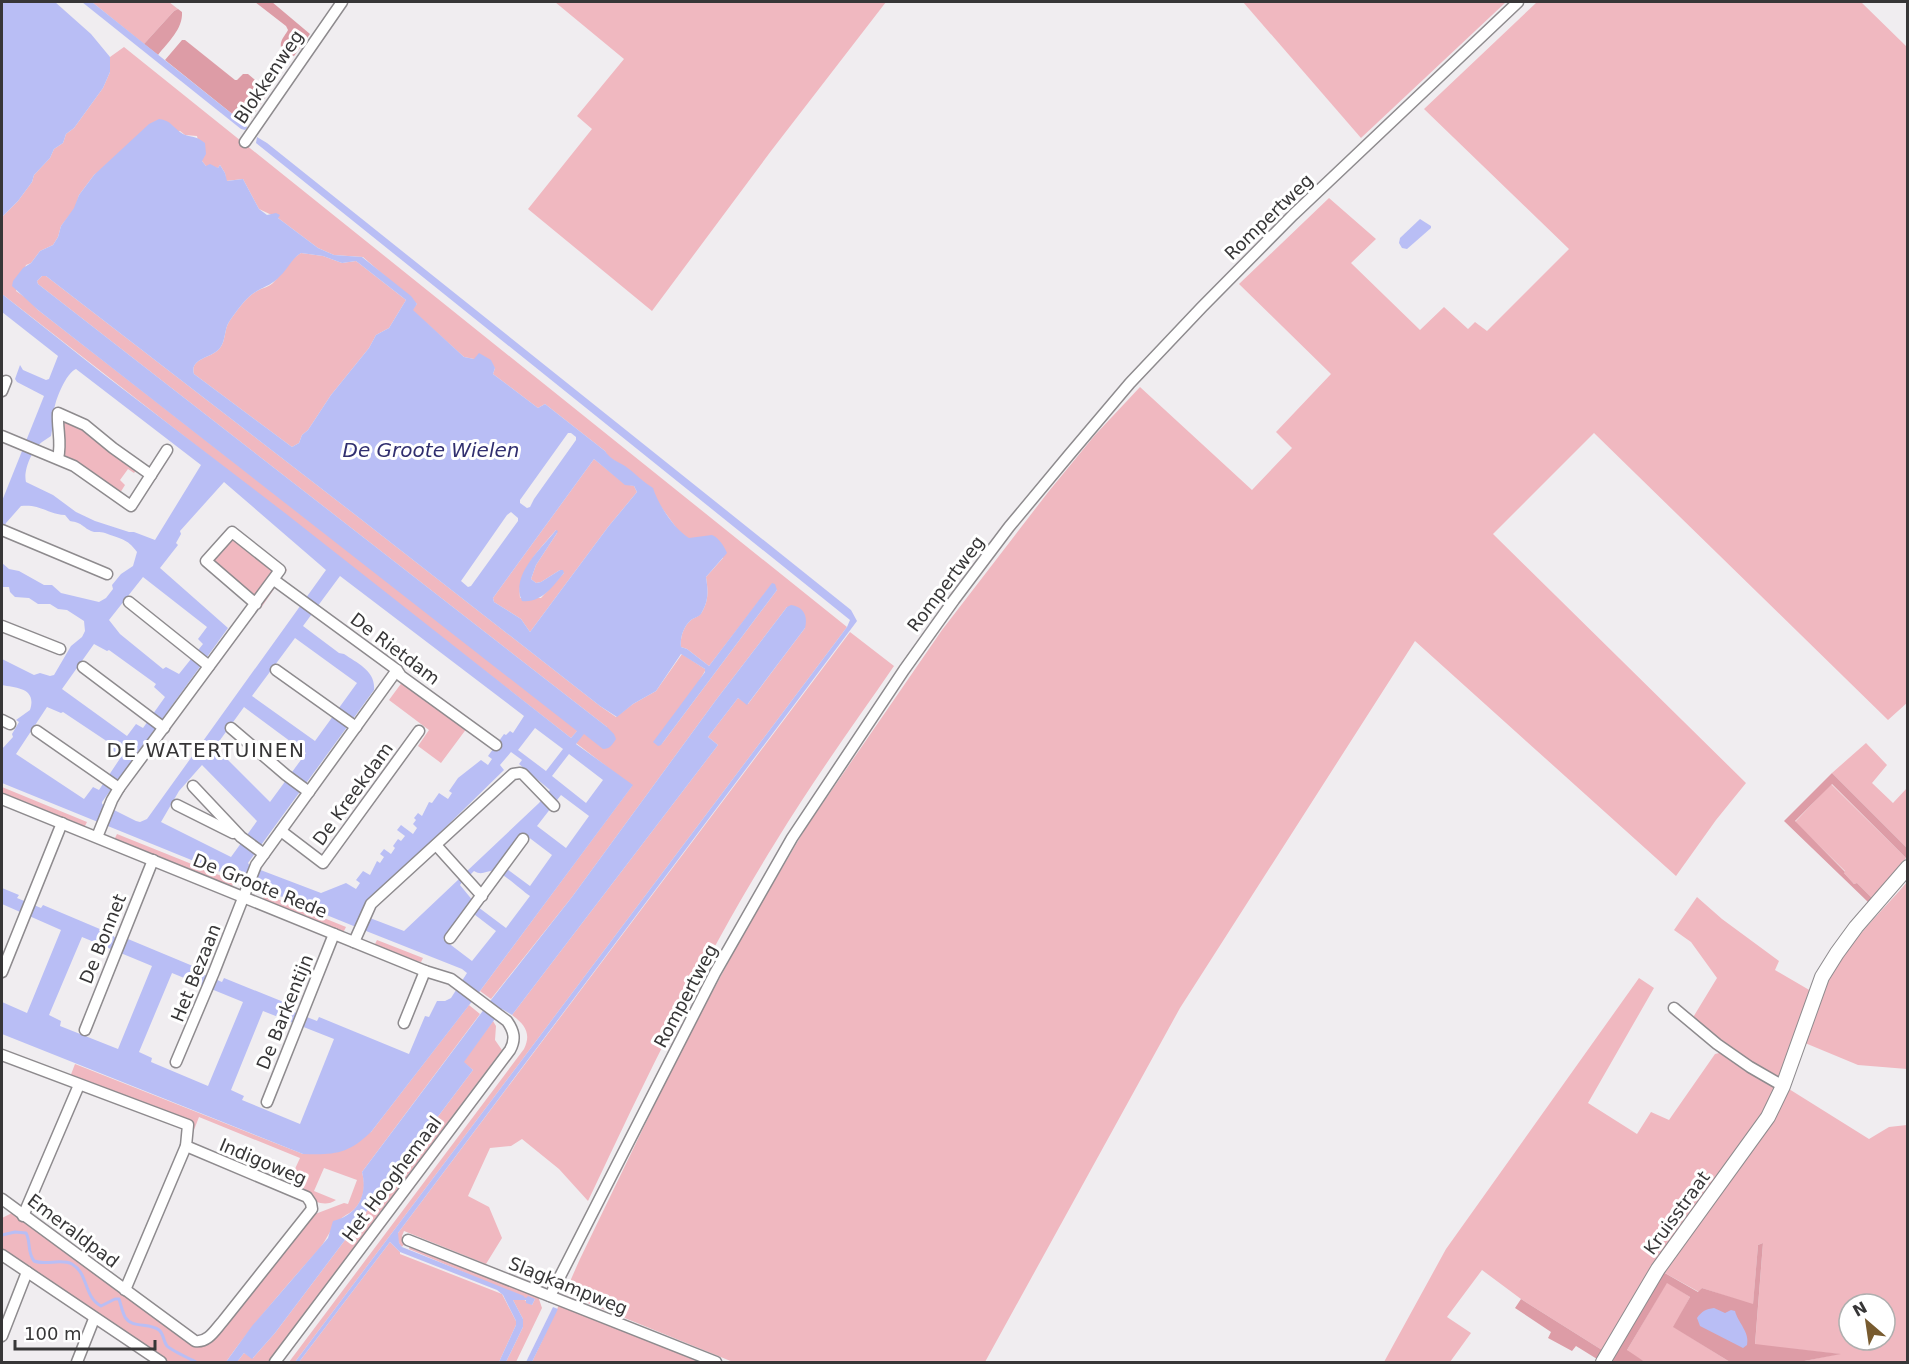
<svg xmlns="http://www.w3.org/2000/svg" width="1909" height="1364" font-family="'DejaVu Sans',sans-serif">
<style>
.green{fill:#f0b8c0;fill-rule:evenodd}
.forest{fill:#dd9ca6}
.water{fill:#b9bef5;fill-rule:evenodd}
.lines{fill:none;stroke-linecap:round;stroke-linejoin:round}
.stream{stroke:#b9bef5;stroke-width:3}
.street-casing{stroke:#8e8b8e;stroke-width:13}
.secondary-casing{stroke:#8e8b8e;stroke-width:16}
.street{stroke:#fff;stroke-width:10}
.secondary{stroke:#fff;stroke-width:14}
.labels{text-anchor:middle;stroke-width:6;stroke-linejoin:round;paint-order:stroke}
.street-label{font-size:18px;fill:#373637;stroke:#fff}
.water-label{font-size:20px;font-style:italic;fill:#312f6f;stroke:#fff}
.neighbourhood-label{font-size:20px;letter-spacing:1.5px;fill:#373637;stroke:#fff}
</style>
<rect width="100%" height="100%" fill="#f0edf0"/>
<g class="green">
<polygon points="92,2 169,2 178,9 174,11 144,44"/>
<polygon points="555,2 886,2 771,151 652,311 528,209 592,129 577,116 624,59"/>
<polygon points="1243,2 1506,2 1361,138"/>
<polygon points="1537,2 1861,2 1907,47 1908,702 1888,720 1594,433 1493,534 1746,783 1716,820 1676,876 1415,641 1180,1008 985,1362 733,1362 568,1295 565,1293 579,1261 680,1052 744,933 805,829 942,630 1049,491 1095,435 1140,387 1252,490 1292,448 1276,432 1331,374 1239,284 1329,198 1376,239 1351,263 1420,330 1444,307 1468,329 1475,322 1487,331 1569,249 1424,109"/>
<path d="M124,47L847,627L295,1362H289L524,1049C532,1033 524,1024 512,1015L718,745L708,737L738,698L748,704L805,628L787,607L716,700L572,897L491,999L480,991L632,786L576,743L583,734L607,727L38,284L37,281L42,276H46L353,513L600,706L616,717L633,704L656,691L682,654L705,669V671L661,745L777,590L772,584L709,666L687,649L681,647C680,638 683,627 691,620C695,617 699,617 702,612C709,600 708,590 706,577L723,558L703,538H688L680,533L643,482L625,467L608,457L605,451L545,404L538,408L493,374L495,368L474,359L464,357L412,310L417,304L363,257L334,255L318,248L278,218L259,209L243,179L226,181L225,173L220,165L218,168L206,166L202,161L197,136L185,135L180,131L107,165L94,175L79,195L75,208L61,226L58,237L53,245L40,251L31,263L26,265L16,291L29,300L38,310L578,730L571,738L2,294V217L18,201L32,182L34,175L50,158L54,149L63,143L66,134L74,128L103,88L110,72V57Z"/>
<path d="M301,253L323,256L342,263L356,261L406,300L389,328L376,335L369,348L331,395L308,430L302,435L299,443L292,447L194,374C189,358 213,358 220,348C226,340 224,330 229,322C236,312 246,297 257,291C262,288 269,287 273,283C283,273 290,259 301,253Z"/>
<path d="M60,422C65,423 70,422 74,424C93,430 120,456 137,469L134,473L128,469L120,480L125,485L120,493L62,456Z"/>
<path d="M594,459L625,484L634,486L637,492L608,527L530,632L521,619L494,602L493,598ZM556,530L557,533L536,565L531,579L536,583L541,582L560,570L564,573L541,598H520C517,571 539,550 556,530Z"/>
<polygon points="231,526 287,570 261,608 204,557"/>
<path d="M850,632L894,666C854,724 812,782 775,843C704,957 645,1080 588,1201L559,1169L522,1139L511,1146L490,1148L468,1196L489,1207L502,1238L486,1264L404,1231L402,1236L404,1244L402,1247C398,1244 397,1238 398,1233Z"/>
<polygon points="403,681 467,728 441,763 418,746 429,730 389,700"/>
<polygon points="1866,743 1887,765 1872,783 1893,803 1907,788 1907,848 1832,773"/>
<polygon points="1831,784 1906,858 1872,898 1857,883 1854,884 1844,873 1845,871 1795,822"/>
<polygon points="2,787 87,822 84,828 2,794"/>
<polygon points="117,834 234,881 232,887 114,840"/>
<path d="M1907,882V1069L1858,1065L1805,1043C1812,1024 1818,1002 1827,983C1846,944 1880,914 1907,882Z"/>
<polygon points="265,894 346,927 343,933 262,901"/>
<polygon points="1697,897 1722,919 1779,961 1775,970 1811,991 1778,1078 1722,1045 1692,1019 1717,978 1691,942 1674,930"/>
<polygon points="377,940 423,958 421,962 405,959 374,946"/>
<path d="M1639,978L1654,988L1588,1103L1637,1134L1651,1112L1669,1120L1715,1054L1724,1052L1771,1083C1778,1092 1770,1101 1766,1110L1653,1267L1602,1350L1521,1299L1482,1270L1447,1317L1471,1333L1450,1362H1384L1446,1249Z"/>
<path d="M469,1005L480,1014L362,1172C365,1183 365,1193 359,1203C354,1213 345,1214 338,1221C331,1228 327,1239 320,1248C287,1285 255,1321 226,1362H165L2,1253V1218L10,1214L13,1211L194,1346L310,1216L344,1203L348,1204L357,1180L324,1168L314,1191L336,1200C320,1211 302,1193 288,1184L300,1158L199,1117L192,1135L191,1128L70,1077L75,1064L303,1154L371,1132Z"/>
<polygon points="493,1021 496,1026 495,1040 502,1050 268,1362 237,1362 244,1353 253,1358 275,1333 473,1070 463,1062"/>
<path d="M1789,1089L1869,1139L1889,1127L1907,1125V1362H1799L1838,1354L1755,1345L1763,1243L1758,1245L1753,1305L1702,1288L1699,1292L1663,1272L1773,1120ZM1849,1304H1885V1340H1849Z"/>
<polygon points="390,1242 400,1252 400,1254 502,1294 516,1321 516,1325 499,1362 299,1362"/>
<polygon points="410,1246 538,1296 542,1308 516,1362 506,1362 523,1327 523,1319 513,1300 523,1299 532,1305 535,1299 527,1299 409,1249"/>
<polygon points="1667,1282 1690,1297 1674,1327 1730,1362 1645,1362 1628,1352 1627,1350"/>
<polygon points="559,1305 707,1362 532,1362"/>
</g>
<g class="forest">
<path d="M255,2H272L310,34L294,56L284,53C277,43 283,39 288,30L286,26Z"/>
<path d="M178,9L182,12C183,29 168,42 158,55L144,44L174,11Z"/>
<polygon points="182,40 185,40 235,80 237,80 243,74 248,74 269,92 246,125 165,60"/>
<polygon points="1832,773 1907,848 1906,858 1832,784 1795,821 1845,872 1844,873 1854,884 1857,883 1872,898 1868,902 1784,821"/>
<polygon points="1763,1243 1755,1344 1841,1354 1799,1362 1730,1362 1673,1327 1690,1297 1667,1283 1627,1350 1645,1362 1607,1362 1663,1272 1698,1292 1702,1288 1753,1304 1758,1245"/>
<polygon points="1521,1299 1602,1350 1597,1359 1576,1346 1572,1351 1548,1338 1551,1332 1515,1308"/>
</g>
<g class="water">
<polygon points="2,2 55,2 91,34 110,57 110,72 103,88 74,128 66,134 63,143 54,149 50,158 34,175 32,182 18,201 2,217"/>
<polygon points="82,2 92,2 246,125 247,128 245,130 241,129"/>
<path d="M159,119C171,120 173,128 183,134C192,138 195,135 205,143L206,154L202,161L206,166L210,164L218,168L220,165L225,173L227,181L243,179L259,209L267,215L276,213L280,215L278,218L318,248L334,255L362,257L411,296L417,304L413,310L464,357L474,359L479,353L491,360L495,368L493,374L538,408L545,404L605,451C610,459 617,461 625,466C635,473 643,482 653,488C658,504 674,529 689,538L712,535C719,538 724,546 727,553L706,577C708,590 709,600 702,612C700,617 695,617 691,620C683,627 680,638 681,647L687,649L709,666L772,583L775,584L777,590L661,745L658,746L653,742L705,672V669L681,654L656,691L633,704L617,717L600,706L353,513L46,276H42L37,281L38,284L607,727L614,734L616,739C612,745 610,749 603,749L584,734L576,744L633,785L480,991L371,1132C348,1154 335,1155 303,1154L2,1034V1002L27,1013L61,930L2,904V888L19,895L17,898L41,908L43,905L114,935V937L126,942L128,939L200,969L198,972L222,982L224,978L291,1005L289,1010L317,1021L319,1017L409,1054L425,1016L429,1017L437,1001H445L451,998L467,973L462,969L356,927L2,783V749L13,737L12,734L19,722L16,720L30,710C37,688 17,688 2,685V659L34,675L40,673L50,676L54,675L71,646L82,637L85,631L84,621L67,610L58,609L50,604H38L29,598L15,597L10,592L9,587H2V563L9,569L19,571L44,585H52L61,593L99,602L106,598L113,589L112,585L121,574L133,566L137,552C127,538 120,539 105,533C100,531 95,533 91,531C81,526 83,523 70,521L65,515C47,514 41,504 21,506L6,523L2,533V501L44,396L17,382L15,379L20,365L23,370L46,380L49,379L58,356L2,312V294L102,373L285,513L571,738L577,731L38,310L12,286L13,281L23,268L31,263L40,251L53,245L58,237L61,226L74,208L79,195L94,175L149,124ZM301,253L323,256L342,263L356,261L406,300L389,328L376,335L369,348L331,395L308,430L302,435L299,443L292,447L194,374C189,358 213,358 220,348C226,340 224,330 229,322C236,312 246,297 257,291C267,285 272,285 280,276C288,269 292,258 301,253ZM76,369L201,465L155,540L134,532H129L95,521L76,512L53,495L26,482C23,471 32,449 42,442C45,440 48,438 51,436C53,428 52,420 54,411C55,400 66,373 76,369ZM568,433H571L576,437V440L534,499L530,507L527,508L520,503V500ZM594,459L625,485L634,486L637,492L608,527L530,632L521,619L494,602L493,598ZM224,482L326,570L147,819L140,822L136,821L102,804V802L228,628L160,568L178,545L176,543L181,534L180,531ZM511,512L518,518V521L471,586L468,587L461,581L507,515ZM340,576L524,716L513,733L510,731L506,735L504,734L488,756L492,759L488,765L481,760L458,778L449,791L452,793L448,799L439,793L432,803L429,802L422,816L418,813L414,818L416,820L413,824L417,828L413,834L401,825L397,830L405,836L401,841L398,839L393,846L395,848L391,854L384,849L380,854L384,857L380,863L377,861L370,875L363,871L356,880L360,883L356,889L346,883L321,893L250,866L248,863L374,690C376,671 357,663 344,654L339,653L303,626ZM143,577L207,627L198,639L203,644L179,674L166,667L163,669L120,634L109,620ZM295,638L357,683L315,741L252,696ZM94,644L107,651L109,650L156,684L154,687L165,697L143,728L136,724L127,736L62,689ZM47,707L61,713L63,712L111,744L109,747L121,757L99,790L93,787L84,799L16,754ZM244,707L306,753L270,802L215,747ZM535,728L563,749L546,771L518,750ZM511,752L522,760L519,764L550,790L539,803L466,872L470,875L474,871C482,876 485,871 493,871C503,872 521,890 530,896L506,928L478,907L460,885L462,882L459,879L404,931L362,915L367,904L504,770L500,765ZM569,754L603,780L586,803L552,776ZM202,765L257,821L231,857L161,822L179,791ZM561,795L589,816L566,848L537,826ZM523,833L552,855L530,886L499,863ZM466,908L496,931L472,961L443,939ZM82,937L152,966L118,1049L60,1026L61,1021L49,1015ZM172,973L243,1002L208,1086L151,1062L152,1058L139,1052ZM263,1011L334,1039L300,1124L242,1100L244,1096L231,1090Z"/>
<polygon points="257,137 267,143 851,610 857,621 398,1233 399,1243 402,1247 524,1296 524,1297 526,1298 528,1296 535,1299 532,1305 526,1303 526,1300 513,1300 523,1319 523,1327 506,1362 499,1362 516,1325 516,1321 503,1295 497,1290 400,1252 390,1242 299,1362 295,1362 847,627 850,620 256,143"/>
<polygon points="1420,219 1431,226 1431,228 1407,249 1402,248 1399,243 1400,238"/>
<path d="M556,530L558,531L557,533L536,565L531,579L536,583L541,582L560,570H563L564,573C552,587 542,603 522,601C510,575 541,549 556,530Z"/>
<path d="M791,605C804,607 808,616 805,628L747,705L738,698L708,737L718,745L512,1015L502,1009L464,1062L473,1070L275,1333L252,1359L244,1353L237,1362H226L252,1326L328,1238L333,1221C357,1215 368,1196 362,1172L491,1000L572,897L716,700L787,607Z"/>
<polygon points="553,1307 558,1309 532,1362 526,1362"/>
<path d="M1714,1308L1725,1313L1731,1310L1735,1311C1738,1323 1750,1332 1747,1345L1743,1348L1700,1326L1697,1318C1702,1311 1706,1309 1714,1308Z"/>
</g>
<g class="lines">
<path class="stream" d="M2,1235L15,1232L26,1233C31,1242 27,1252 34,1261C46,1266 60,1258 72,1264C89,1274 83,1296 101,1306L115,1299H119C121,1305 122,1311 125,1317C132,1329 149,1322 159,1330C164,1334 163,1341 167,1346C171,1350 190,1359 196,1362"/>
<g class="street-casing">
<g id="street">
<polyline points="245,142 342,2"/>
<polyline points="2,391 6,381"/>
<polyline points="2,436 74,466 131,506 167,450"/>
<path d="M58,458C62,443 57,429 58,413L85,425L113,448L151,475"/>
<polyline points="2,530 107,574"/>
<polyline points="274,580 397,670 401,676 496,745"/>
<polyline points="129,602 209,666"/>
<polyline points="2,626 60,649"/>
<polyline points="83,667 164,728"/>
<polyline points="276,670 356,727"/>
<polyline points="2,720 10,724"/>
<polyline points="231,728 286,775 309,792"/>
<polyline points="37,731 119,788"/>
<polyline points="193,786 241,837 264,854"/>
<path d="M2,799L425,971L451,979L507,1021C514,1031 516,1039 510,1050L275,1362"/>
<polyline points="177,805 233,833"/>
<polyline points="281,831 323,863 419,731"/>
<polyline points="97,837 112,800 119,788 280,570 232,532 206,561 256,604"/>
<polyline points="436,845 482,896"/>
<polyline points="450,938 523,839"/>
<polyline points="354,942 371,904 513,774 520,773 523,774 554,806"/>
<polyline points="2,972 62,823"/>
<polyline points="1674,1008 1717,1044 1750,1067 1783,1086"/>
<polyline points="404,1023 425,971"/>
<polyline points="85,1030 153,860"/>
<path d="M2,1055L188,1125L186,1146L307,1197L311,1203L312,1209L223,1321C215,1330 208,1343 195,1341L2,1199"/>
<polyline points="176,1062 214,972 256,865 397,670"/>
<polyline points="267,1102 334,934"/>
<polyline points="23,1216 79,1085"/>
<polyline points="408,1240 716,1362"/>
<polyline points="2,1255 161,1362"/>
<polyline points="125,1290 186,1146"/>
<polyline points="550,1296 715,973 792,838 904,670 954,600 1009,527 1069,455 1130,383 1202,307 1293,215 1518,2"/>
<polyline points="2,1336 27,1272"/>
<polyline points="77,1362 94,1319"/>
</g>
</g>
<g class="secondary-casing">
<polyline id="secondary" points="1603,1362 1658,1269 1768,1117 1783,1086 1822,977 1837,953 1856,927 1908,867"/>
</g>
<use href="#street" class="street"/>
<use href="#secondary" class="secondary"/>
</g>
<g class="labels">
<g class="street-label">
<text transform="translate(269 77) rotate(-56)" y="6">Blokkenweg</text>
<text transform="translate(1269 217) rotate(-44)" y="6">Rompertweg</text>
<text transform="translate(946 584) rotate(-53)" y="6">Rompertweg</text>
<text transform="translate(395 649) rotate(37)" y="6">De Rietdam</text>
<text transform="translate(353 794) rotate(-54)" y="6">De Kreekdam</text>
<text transform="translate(260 886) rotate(22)" y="6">De Groote Rede</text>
<text transform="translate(103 939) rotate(-68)" y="6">De Bonnet</text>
<text transform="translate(196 973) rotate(-68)" y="6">Het Bezaan</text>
<text transform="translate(686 996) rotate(-62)" y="6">Rompertweg</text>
<text transform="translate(285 1012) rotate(-68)" y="6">De Barkentijn</text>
<text transform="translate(263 1162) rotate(23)" y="6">Indigoweg</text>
<text transform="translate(392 1179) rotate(-53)" y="6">Het Hooghemaal</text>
<text transform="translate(1677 1213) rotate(-54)" y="6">Kruisstraat</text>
<text transform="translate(73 1231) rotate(37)" y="6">Emeraldpad</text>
<text transform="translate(568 1286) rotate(22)" y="6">Slagkampweg</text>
</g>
<g class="water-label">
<text x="431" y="457">De Groote Wielen</text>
</g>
<g class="neighbourhood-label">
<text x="206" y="757">DE WATERTUINEN</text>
</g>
</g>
<rect width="1909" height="1364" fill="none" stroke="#373637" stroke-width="6"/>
<g transform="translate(1867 1322) rotate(331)"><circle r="28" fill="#ffffff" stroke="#afafaf" stroke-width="1.5"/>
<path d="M0-4.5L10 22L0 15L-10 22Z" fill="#785b2f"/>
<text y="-9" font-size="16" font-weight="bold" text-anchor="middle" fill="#373637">N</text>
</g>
<path d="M15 1340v9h140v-9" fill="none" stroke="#373637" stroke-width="3"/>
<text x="24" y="1340" font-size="18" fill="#373637" stroke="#ffffff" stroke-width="4.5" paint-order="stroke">100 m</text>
</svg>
